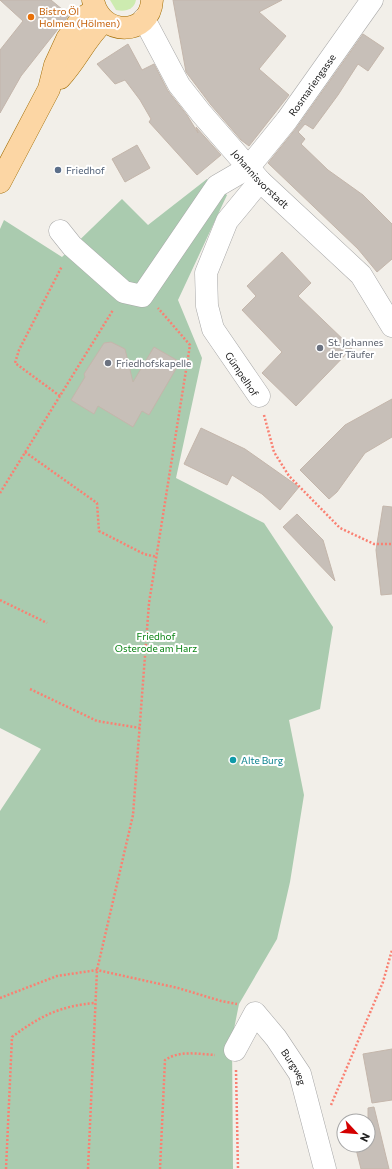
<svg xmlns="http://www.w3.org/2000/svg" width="392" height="1169" font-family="Commissioner,sans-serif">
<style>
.grass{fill:#cdebb0}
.cemetery{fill:#aacbaf}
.building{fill:#c7bfb8;stroke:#c4b6ab}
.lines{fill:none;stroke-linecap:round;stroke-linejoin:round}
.minor-casing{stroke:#a9a9a9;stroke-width:23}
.major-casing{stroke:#a06b00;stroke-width:23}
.path{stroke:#fa8072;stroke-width:2.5;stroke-dasharray:2 2;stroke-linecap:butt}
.minor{stroke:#fff;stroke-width:22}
.major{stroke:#fcd6a4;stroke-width:22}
.food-dot{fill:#e8710a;stroke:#fff;stroke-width:1.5}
.service-dot{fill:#5c6f8a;stroke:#fff;stroke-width:1.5}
.worship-dot{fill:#6b7280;stroke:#fff;stroke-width:1.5}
.culture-dot{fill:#0f9aa8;stroke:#fff;stroke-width:1.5}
.labels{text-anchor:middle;stroke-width:4;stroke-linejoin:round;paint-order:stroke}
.food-label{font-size:10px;fill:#c56008;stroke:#fff;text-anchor:start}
.street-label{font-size:10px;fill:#222;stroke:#fff}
.service-label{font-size:10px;fill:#4e5e75;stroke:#fff;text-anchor:start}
.worship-label{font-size:10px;fill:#5b616d;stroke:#fff;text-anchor:start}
.park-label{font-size:10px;fill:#0c8416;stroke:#fff}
.culture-label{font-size:10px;fill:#0d838f;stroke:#fff;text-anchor:start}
</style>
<rect width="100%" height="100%" fill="#f2efe9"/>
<path class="grass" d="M110,0H136C134,10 125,12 116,10Z"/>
<polygon class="cemetery" points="207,179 227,195 178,300 202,358 176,478 264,523 333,627 320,709 289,720 304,795 290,882 277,939 239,1004 232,1039 233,1169 0,1169 0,811 41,749 0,728 0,229 4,220 62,257 122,199 148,225"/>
<g class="building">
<polygon points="0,0 51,0 69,15 21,76 0,113 0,50 23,21"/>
<polygon points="173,0 282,0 259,12 286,36 259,69 289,95 249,146 241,140 211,105 186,72"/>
<polygon points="363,34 384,48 368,71 358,64 338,95 313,129 305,124 298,132 305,139 301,144 328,170 363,195 392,224 392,259 377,272 358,249 268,163 297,127"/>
<polygon points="128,44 142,70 154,64 168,91 187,115 198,133 196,127 221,155 197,175 149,122 151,119 140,100 125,80 115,84 97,64"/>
<polygon points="137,145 150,168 125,182 112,159"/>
<polygon points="282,252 311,283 298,296 352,348 296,406 262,373 282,352 242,310 256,296 247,286"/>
<polygon points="111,342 125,349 133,382 154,347 180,362 149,415 142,411 133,427 98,406 94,414 71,400 85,377 84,374 104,343"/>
<polygon points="392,399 392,437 365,453 337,492 329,499 300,470 345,425"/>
<polygon points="201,428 245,449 299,487 280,510 262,494 232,475 227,485 184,464"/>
<polygon points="383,506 392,507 392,594 381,595 376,550"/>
<polygon points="297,514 323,540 335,581 283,527"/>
<polygon points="392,1049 392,1100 372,1103 363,1054"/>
<polygon points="374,1107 389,1169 361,1169 355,1145 368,1145 368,1108"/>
</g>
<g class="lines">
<g class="minor-casing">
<g id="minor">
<path id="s1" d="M144,19L179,85L201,113L260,181L361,275L392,326"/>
<path id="s2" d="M60,231L72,246L124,292L142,296L217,186L248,168L287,120L372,0"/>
<polyline points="259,396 213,329 207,306 206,273 227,221 260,181"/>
<path id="s3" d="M235,1050L255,1013L276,1038L300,1074L325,1169"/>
</g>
</g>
<g class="major-casing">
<g id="major">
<path d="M93,0C100,37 150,37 152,0"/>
<path d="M60,78C77,60 85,39 104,21"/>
<polyline points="0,182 49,89 55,65 67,39 82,18 95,10"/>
</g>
</g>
<g class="path">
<polyline points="60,396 15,363 19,350 62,266"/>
<polyline points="264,415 274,452 289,476 340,528 374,544 392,544"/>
<polyline points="25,452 97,503 99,531 144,554 157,557"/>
<polyline points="0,493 113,310"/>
<polyline points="0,600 47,623"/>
<polyline points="30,689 97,721 140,728"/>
<polyline points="0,998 57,976 97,970 178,988 221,1001 237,1004"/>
<polyline points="236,1070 238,1169"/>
<polyline points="331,1105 383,982 392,950"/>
<path d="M6,1169L12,1037C40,1016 60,1006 95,1003"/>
<polyline points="88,1169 97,970 133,815 149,603 190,345 158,308"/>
<path d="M160,1169L165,1060C180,1050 198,1054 215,1055"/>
</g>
<use href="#minor" class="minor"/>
<use href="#major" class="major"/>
</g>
<circle class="food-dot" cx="31" cy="17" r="4"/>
<circle class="service-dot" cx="58" cy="170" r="4"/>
<g class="worship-dot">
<circle cx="320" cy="348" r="4"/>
<circle cx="108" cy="363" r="4"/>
</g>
<circle class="culture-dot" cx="233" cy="760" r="4"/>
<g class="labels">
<g class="food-label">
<text x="39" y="15">Bistro Öl<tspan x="39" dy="12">Holmen (Hölmen)</tspan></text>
</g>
<g class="street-label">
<text dy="4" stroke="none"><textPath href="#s2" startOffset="381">Rosmariengasse</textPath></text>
<text dy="4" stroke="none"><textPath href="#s1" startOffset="199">Johannisvorstadt</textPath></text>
<text transform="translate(242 374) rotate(56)" y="4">Gümpelhof</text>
<text dy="4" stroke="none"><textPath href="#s3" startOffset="109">Burgweg</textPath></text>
</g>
<g class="service-label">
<text x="66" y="174">Friedhof</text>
</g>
<g class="worship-label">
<text x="328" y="346">St. Johannes<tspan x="328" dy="12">der Täufer</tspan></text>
<text x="116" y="367">Friedhofskapelle</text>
</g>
<g class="park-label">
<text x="156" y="640">Friedhof<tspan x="156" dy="12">Osterode am Harz</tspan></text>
</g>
<g class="culture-label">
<text x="241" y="764">Alte Burg</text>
</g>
</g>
<g transform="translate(356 1133) rotate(116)"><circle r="19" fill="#ffffff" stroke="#a7a7a7"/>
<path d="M0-3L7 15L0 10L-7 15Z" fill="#d40000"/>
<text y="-6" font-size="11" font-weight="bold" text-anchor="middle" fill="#222222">N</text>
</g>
</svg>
